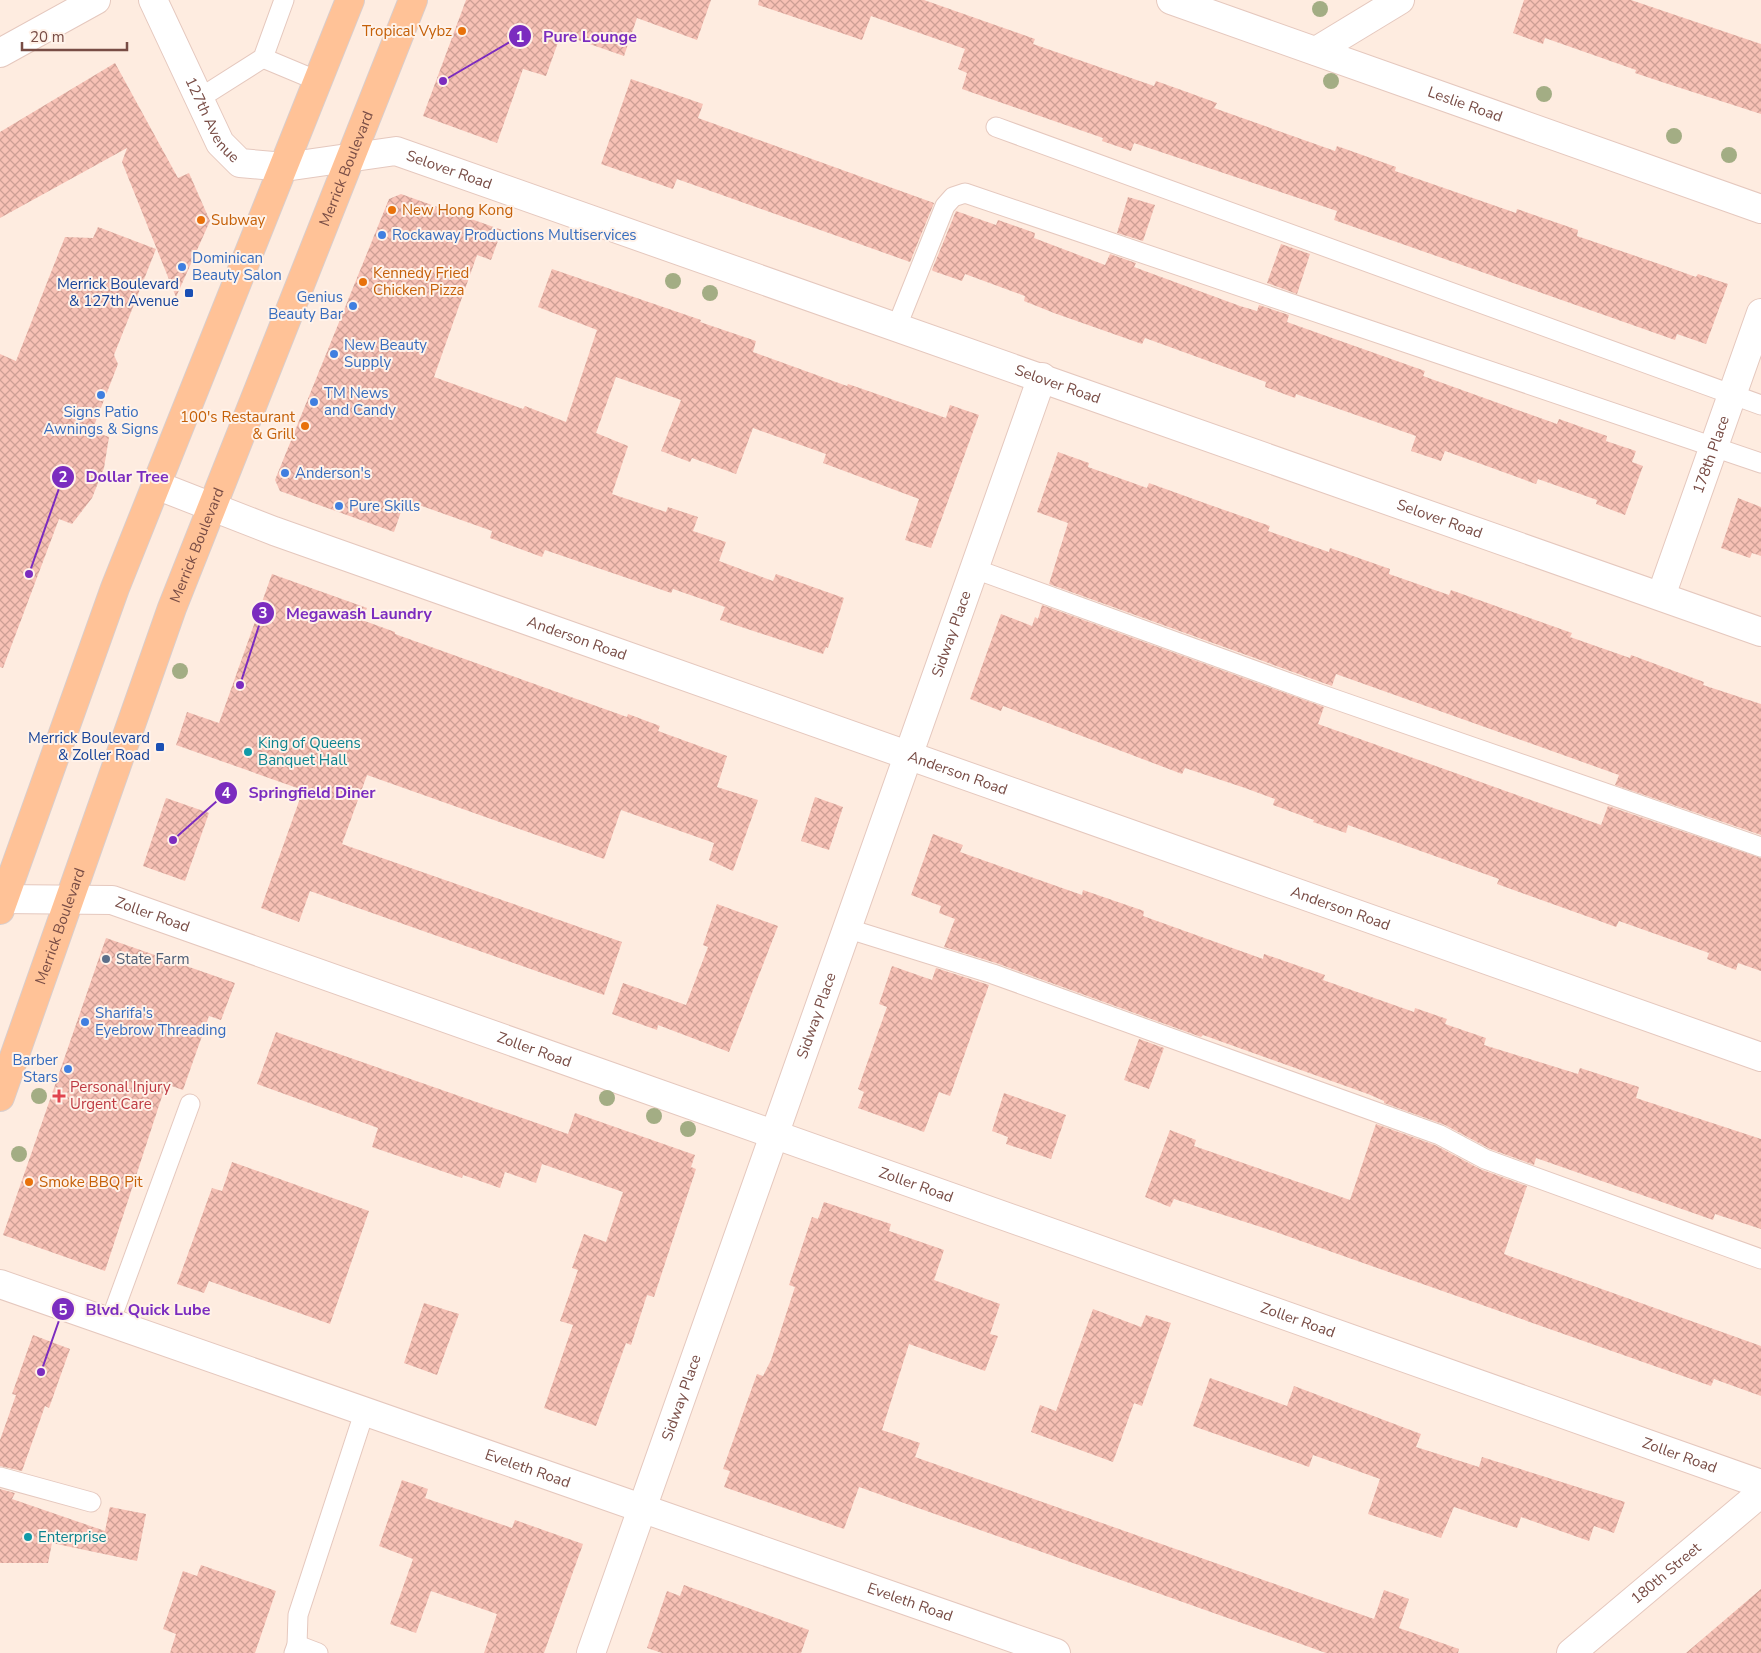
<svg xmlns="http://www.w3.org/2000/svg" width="1761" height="1653" font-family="'Nunito Sans',sans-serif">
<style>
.building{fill:url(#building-cross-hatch)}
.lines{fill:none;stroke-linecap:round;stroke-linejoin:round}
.service-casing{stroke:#e5c8be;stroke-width:21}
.minor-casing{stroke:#e5c8be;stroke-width:30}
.primary-casing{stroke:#d9cdcb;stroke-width:30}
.service{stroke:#fff;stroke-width:19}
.minor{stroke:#fff;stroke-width:28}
.primary{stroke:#ffc297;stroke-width:28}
.tree{fill:#a3ad84}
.food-dot{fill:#e8710a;stroke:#fff2e9;stroke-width:2}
.shop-dot{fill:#3f7fe0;stroke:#fff2e9;stroke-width:2}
.transit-dot{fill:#1a4fb4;stroke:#fff2e9;stroke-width:2}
.culture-dot{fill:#0f9aa8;stroke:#fff2e9;stroke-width:2}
.service-dot{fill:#5c6f8a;stroke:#fff2e9;stroke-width:2}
.health-dot{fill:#e0444e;stroke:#fff2e9;stroke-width:2}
.labels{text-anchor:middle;stroke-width:4;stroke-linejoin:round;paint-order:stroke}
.food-label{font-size:15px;fill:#c56008;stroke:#fff2e9;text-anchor:start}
.street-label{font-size:15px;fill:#784c45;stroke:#fff2e9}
.shop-label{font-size:15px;fill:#366cbe;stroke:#fff2e9;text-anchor:start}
.transit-label{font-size:15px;fill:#164399;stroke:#fff2e9;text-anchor:end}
.culture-label{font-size:15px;fill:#0d838f;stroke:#fff2e9;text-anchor:start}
.service-label{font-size:15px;fill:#4e5e75;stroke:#fff2e9;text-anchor:start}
.health-label{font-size:15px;fill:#be3a42;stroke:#fff2e9;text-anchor:start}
.leader{fill:none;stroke:#7b2cbf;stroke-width:2}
.callout-dot{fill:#7b2cbf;stroke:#fff2e9;stroke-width:2}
.mark-label{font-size:15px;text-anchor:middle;font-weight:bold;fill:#fff}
.callout-label{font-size:16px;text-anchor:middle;font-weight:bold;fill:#7b2cbf;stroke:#fff2e9;stroke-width:4;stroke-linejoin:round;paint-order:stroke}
</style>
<defs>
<pattern id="building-cross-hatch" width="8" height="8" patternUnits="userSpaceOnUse" patternTransform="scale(1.25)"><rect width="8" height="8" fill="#f7c1b5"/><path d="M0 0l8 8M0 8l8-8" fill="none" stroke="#cd9f95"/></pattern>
</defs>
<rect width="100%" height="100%" fill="#feece0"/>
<g class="building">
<polygon points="466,0 711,0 697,40 637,18 624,56 561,34 546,76 523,69 497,143 423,116"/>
<polygon points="759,0 924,0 1035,39 1033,44 1154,86 1156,81 1187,92 1217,103 1214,108 1335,151 1337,146 1396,167 1395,171 1516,213 1517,209 1578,230 1577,236 1668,267 1696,277 1698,274 1728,284 1706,344 1677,334 1675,340 1334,220 1337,211 1134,143 1131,151 1102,141 1103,138 962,89 967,73 958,69 965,49 871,16 862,40 758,5"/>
<polygon points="1524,0 1631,0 1761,44 1761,114 1665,83 1635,73 1636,70 1545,38 1543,44 1513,33"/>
<polygon points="115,63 178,178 189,173 210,221 176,297 122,162 127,148 0,218 0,132"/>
<polygon points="631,79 703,104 698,118 934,203 910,262 677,179 673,189 601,164"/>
<polygon points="401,194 502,230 491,260 477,255 434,377 523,409 525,406 566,422 597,330 538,307 552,269 701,320 700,322 756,341 753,352 847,386 848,384 946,418 950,405 979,415 931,548 905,540 919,499 823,463 826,454 753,428 736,474 692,458 690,462 661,451 681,400 616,377 596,433 628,446 612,494 666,512 668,507 698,517 693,531 726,542 719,561 773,581 776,574 844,598 828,648 826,647 823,654 720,620 725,607 673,589 671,593 545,550 542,557 490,538 492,531 405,500 394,532 280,491 275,480 389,199"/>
<polygon points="1128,197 1155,205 1143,241 1117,233"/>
<polygon points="956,211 996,225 998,220 1035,233 1034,238 1105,265 1110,254 1136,263 1134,267 1240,306 1257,311 1259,305 1289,315 1287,322 1425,371 1423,376 1557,424 1559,419 1607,436 1606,441 1636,451 1632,462 1643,466 1625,515 1596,504 1597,500 1538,479 1536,484 1445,451 1441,461 1411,451 1416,436 1296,394 1295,398 1265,387 1266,382 1145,338 1142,344 1054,313 1024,301 1025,296 965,274 962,281 933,271 932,270"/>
<polygon points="98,227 156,249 114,355 118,364 92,431 109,437 104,468 92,498 72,524 59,519 3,668 0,667 0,354 16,361 65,237 93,238"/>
<polygon points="1281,244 1310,254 1297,294 1267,283"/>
<polygon points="1058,452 1089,463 1088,467 1119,478 1147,488 1149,483 1210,505 1270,526 1268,531 1329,552 1330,548 1390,569 1389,574 1449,595 1451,590 1572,633 1570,637 1630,658 1631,655 1704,682 1703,685 1761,704 1761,835 1615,785 1619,775 1336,674 1332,686 1049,584 1068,523 1037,512"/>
<polygon points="1738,498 1761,507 1761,556 1752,553 1750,558 1721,548"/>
<polygon points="272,574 367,608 362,620 395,632 395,634 627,717 628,714 660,726 658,731 727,756 717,787 758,800 733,871 709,860 714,843 621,810 604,859 367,775 342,844 622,942 604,995 310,891 299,922 261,908 303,790 176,745 187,712 219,723"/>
<polygon points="1042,605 1324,707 1318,724 1601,825 1608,806 1761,858 1761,971 1738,963 1736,970 1707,959 1709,953 1619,921 1616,927 1586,916 1497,884 1499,879 1348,825 1346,833 1313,822 1314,820 1273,805 1275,799 1245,788 1185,768 1182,774 1003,706 1001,711 970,699 1001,614 1032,626 1035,617 1038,619"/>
<polygon points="815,797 843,807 829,850 801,841"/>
<polygon points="166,798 209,813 185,881 143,866"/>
<polygon points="933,834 963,845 960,852 1082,895 1083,890 1144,911 1143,916 1263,959 1264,954 1325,975 1323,980 1414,1012 1415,1008 1447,1019 1445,1024 1486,1038 1484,1045 1578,1074 1580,1068 1639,1087 1636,1098 1761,1139 1761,1229 1715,1214 1713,1220 1699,1215 1536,1158 1534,1165 1490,1149 1445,1125 1384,1103 1384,1101 1368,1094 1203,1035 1201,1037 996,963 944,947 955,919 939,913 941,906 911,895"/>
<polygon points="717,904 778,926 729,1052 658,1025 657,1030 612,1014 623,983 686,1005 708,947 703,945"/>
<polygon points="106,938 235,983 221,1020 209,1016 183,1090 166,1084 105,1271 3,1235"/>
<polygon points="892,966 932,980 936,968 989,985 950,1096 939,1092 924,1132 858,1108 864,1092 858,1089 887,1007 879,1004"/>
<polygon points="276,1032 568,1134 575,1113 695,1155 691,1167 696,1169 654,1297 647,1295 631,1345 626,1343 596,1426 544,1408 573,1325 560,1321 578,1270 572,1268 584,1234 606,1242 623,1192 542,1164 536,1183 505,1172 500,1188 463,1175 462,1178 372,1147 378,1128 257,1084"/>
<polygon points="1139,1039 1164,1048 1149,1089 1124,1080"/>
<polygon points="1004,1093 1066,1115 1051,1159 1006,1144 1008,1137 992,1131"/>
<polygon points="1376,1124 1435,1145 1480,1169 1527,1186 1504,1254 1761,1346 1761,1396 1714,1379 1711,1386 1267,1229 1174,1199 1170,1207 1145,1197 1170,1130 1196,1140 1194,1146 1350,1200"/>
<polygon points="232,1162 369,1211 330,1324 209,1281 204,1293 177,1284 212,1188 222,1191"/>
<polygon points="824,1202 891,1224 889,1231 944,1250 934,1280 1000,1304 990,1334 998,1336 985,1371 909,1344 882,1430 920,1443 915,1457 1374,1619 1384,1590 1409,1599 1399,1628 1459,1649 1458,1653 1326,1653 859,1487 844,1529 724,1487 730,1471 723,1469 757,1374 763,1376 771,1360 795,1287 789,1285 812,1217 818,1219"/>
<polygon points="424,1303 459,1314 437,1375 404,1363"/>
<polygon points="1093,1309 1141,1327 1146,1315 1171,1323 1142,1406 1134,1403 1113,1462 1031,1432 1040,1405 1056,1411"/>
<polygon points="33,1335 70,1349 49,1408 45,1406 22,1471 0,1466 0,1440 16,1395 12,1394"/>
<polygon points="1210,1378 1287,1406 1294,1386 1421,1434 1416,1447 1479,1467 1482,1457 1625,1502 1614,1533 1594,1526 1589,1541 1521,1517 1517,1528 1454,1507 1441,1538 1368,1514 1380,1479 1313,1455 1309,1467 1193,1426"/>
<polygon points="402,1480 428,1489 425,1498 512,1528 515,1520 583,1544 544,1653 484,1653 497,1614 431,1591 416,1633 390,1624 413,1559 379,1546"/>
<polygon points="0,1489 15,1493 12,1499 105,1531 110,1507 146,1514 137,1561 52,1543 48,1563 0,1563"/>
<polygon points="201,1565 276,1591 255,1653 170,1653 176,1634 163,1629 183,1571 197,1576"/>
<polygon points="684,1585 809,1630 801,1653 662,1653 647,1648 667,1591 680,1596"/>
<polygon points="1761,1589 1761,1653 1686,1653"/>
</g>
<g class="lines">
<g class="service-casing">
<g id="service">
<polyline points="263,58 318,81"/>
<polyline points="200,98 263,58 284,0"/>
<polyline points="996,127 1761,405"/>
<polyline points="897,326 945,206 953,197 965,193 1761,463"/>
<polyline points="975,569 1314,692 1761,847"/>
<polyline points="849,929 993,974 1440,1135 1485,1159 1761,1259"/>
<polyline points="110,1322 190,1104"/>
<polyline points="0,1477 91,1502"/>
<polyline points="297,1645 318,1653"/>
<polyline points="294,1653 297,1645 298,1615 365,1410"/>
</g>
</g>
<g class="minor-casing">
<g id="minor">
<path id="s1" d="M153,0L220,143L240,163L285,167L396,151L1761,632"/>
<path id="s2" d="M1171,0L1761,209"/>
<polyline points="1316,51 1400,0"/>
<polyline points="0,53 96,0"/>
<path id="s3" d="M156,485L274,531L1761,1057"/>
<path id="s4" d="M1661,596L1761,313"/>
<path id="s5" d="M0,899L112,900L1761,1484"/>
<path id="s6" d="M0,1284L1056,1653"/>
<path id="s7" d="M591,1653L1042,377"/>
<path id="s8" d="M1571,1653L1761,1493"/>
</g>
</g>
<g class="primary-casing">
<g id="primary">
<polyline points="0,910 115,588 350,0"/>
<path id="s9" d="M0,1097L172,608L413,0"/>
</g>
</g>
<use href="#service" class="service"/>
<use href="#minor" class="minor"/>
<use href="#primary" class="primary"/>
</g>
<g class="tree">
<circle cx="1320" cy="9" r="8"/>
<circle cx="1331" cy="81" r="8"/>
<circle cx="1544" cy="94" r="8"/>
<circle cx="1674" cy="136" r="8"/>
<circle cx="1729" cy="155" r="8"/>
<circle cx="673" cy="281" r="8"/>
<circle cx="710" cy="293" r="8"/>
<circle cx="180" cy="671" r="8"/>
<circle cx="39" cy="1096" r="8"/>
<circle cx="607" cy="1098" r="8"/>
<circle cx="654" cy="1116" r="8"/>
<circle cx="688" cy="1129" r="8"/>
<circle cx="19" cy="1154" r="8"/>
</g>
<g class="food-dot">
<circle cx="462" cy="31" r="5"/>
<circle cx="392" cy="210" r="5"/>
<circle cx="201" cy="220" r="5"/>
<circle cx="363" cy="282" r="5"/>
<circle cx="305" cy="426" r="5"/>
<circle cx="29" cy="1182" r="5"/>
</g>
<g class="shop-dot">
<circle cx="382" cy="235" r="5"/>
<circle cx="182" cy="267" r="5"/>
<circle cx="353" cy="306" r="5"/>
<circle cx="334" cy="354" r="5"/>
<circle cx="101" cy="395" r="5"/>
<circle cx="314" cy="402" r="5"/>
<circle cx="285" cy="473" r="5"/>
<circle cx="339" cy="506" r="5"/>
<circle cx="85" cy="1022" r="5"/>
<circle cx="68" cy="1069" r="5"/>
</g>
<g class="transit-dot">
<rect x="184" y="288" width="10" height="10" rx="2.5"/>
<rect x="155" y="742" width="10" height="10" rx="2.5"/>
</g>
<g class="culture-dot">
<circle cx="248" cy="752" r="5"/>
<circle cx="28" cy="1537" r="5"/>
</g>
<circle class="service-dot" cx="106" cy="959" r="5"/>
<path class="health-dot" d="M56.5 1088.5h5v5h5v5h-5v5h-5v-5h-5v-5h5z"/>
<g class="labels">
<g class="food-label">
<text x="452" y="36" text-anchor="end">Tropical Vybz</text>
<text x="402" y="215">New Hong Kong</text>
<text x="211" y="225">Subway</text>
<text x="373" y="278">Kennedy Fried<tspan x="373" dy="17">Chicken Pizza</tspan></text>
<text x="295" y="422" text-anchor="end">100's Restaurant<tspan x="295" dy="17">&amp; Grill</tspan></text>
<text x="39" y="1187">Smoke BBQ Pit</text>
</g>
<g class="street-label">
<text dy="5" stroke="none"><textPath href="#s2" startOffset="312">Leslie Road</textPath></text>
<text dy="5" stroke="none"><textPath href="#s1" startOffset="134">127th Avenue</textPath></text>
<text dy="5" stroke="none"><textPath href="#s9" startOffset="991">Merrick Boulevard</textPath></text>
<text dy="5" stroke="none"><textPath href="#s1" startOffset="400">Selover Road</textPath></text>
<text dy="5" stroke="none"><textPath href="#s1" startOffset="1045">Selover Road</textPath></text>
<text dy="5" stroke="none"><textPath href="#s4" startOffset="150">178th Place</textPath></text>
<text dy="5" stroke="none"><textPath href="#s1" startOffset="1450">Selover Road</textPath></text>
<text dy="5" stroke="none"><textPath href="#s9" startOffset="586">Merrick Boulevard</textPath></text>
<text dy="5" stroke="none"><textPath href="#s7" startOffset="1081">Sidway Place</textPath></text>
<text dy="5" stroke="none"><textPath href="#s3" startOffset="448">Anderson Road</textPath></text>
<text dy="5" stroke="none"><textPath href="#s3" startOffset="852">Anderson Road</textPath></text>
<text dy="5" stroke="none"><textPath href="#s3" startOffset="1258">Anderson Road</textPath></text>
<text dy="5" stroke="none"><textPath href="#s5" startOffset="155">Zoller Road</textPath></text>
<text dy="5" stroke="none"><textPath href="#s9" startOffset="181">Merrick Boulevard</textPath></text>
<text dy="5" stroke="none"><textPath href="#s7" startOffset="676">Sidway Place</textPath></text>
<text dy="5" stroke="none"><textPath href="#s5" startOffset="560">Zoller Road</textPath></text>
<text dy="5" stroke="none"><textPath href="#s5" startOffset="965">Zoller Road</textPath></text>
<text dy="5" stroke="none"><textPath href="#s5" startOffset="1370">Zoller Road</textPath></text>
<text dy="5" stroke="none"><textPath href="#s7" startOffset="271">Sidway Place</textPath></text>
<text dy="5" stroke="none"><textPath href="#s5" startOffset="1775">Zoller Road</textPath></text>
<text dy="5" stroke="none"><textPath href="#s6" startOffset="559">Eveleth Road</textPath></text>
<text dy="5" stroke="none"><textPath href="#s8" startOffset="124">180th Street</textPath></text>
<text dy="5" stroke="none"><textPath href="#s6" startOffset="964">Eveleth Road</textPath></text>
</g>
<g class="shop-label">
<text x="392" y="240">Rockaway Productions Multiservices</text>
<text x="192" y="263">Dominican<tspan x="192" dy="17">Beauty Salon</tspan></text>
<text x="343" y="302" text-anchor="end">Genius<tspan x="343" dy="17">Beauty Bar</tspan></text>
<text x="344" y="350">New Beauty<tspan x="344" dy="17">Supply</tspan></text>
<text x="324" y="398">TM News<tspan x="324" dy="17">and Candy</tspan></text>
<text x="101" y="417" text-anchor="middle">Signs Patio<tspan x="101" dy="17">Awnings &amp; Signs</tspan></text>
<text x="295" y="478">Anderson's</text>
<text x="349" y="511">Pure Skills</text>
<text x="95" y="1018">Sharifa's<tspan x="95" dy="17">Eyebrow Threading</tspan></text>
<text x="58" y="1065" text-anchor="end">Barber<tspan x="58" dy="17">Stars</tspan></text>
</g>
<g class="transit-label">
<text x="179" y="289">Merrick Boulevard<tspan x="179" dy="17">&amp; 127th Avenue</tspan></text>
<text x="150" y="743">Merrick Boulevard<tspan x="150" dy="17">&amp; Zoller Road</tspan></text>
</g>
<g class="culture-label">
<text x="258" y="748">King of Queens<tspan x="258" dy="17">Banquet Hall</tspan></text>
<text x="38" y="1542">Enterprise</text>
</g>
<g class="service-label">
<text x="116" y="964">State Farm</text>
</g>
<g class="health-label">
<text x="70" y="1092">Personal Injury<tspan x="70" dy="17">Urgent Care</tspan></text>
</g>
</g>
<path class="leader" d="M443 81L520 36M29 574L63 477M240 685L263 613M173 840L226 793M41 1372L63 1309"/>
<g class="callout-dot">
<circle cx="443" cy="81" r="5"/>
<circle cx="29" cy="574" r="5"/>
<circle cx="240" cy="685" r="5"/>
<circle cx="173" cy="840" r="5"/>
<circle cx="41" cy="1372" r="5"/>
<circle cx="520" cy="36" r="12"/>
<circle cx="63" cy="477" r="12"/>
<circle cx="263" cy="613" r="12"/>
<circle cx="226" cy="793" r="12"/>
<circle cx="63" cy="1309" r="12"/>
</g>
<g class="mark-label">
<text x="520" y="42">1</text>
<text x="63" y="482">2</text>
<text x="263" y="618">3</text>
<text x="226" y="798">4</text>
<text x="63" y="1315">5</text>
</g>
<g class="callout-label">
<text x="590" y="42">Pure Lounge</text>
<text x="127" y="482">Dollar Tree</text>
<text x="359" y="619">Megawash Laundry</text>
<text x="312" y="798">Springfield Diner</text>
<text x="148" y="1315">Blvd. Quick Lube</text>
</g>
<path d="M22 42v8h105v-8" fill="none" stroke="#784c45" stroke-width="2.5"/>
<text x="30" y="42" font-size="15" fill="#784c45" stroke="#fff2e9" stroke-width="4" paint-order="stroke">20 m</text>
</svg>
